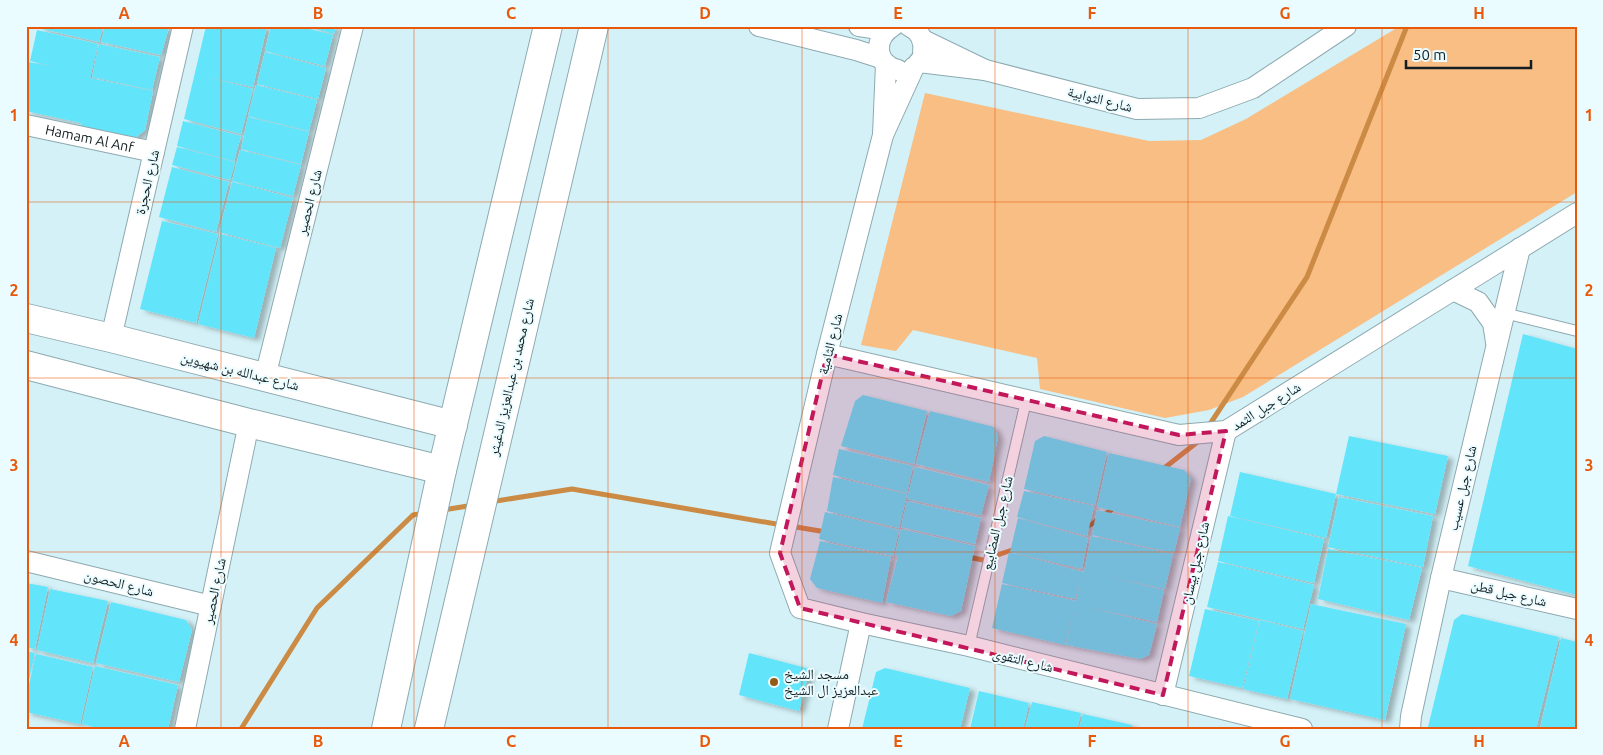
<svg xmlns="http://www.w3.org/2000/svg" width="1603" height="755" font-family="Ubuntu,'Noto Naskh Arabic',sans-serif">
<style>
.green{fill:#f8be84}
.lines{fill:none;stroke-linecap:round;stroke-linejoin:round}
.stream{stroke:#cc8b44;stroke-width:5}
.building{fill:#62e4fb;filter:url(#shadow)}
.lane-casing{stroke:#8eaab0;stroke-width:12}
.street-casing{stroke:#8eaab0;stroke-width:22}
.secondary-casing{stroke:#8eaab0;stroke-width:30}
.lane{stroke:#fff;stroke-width:10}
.street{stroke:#fff;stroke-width:20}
.secondary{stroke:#fff;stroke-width:28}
.marked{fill:#c2185b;fill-opacity:0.2;stroke:#c2185b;stroke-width:4;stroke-dasharray:10 6;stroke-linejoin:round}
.grid{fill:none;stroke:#e8590c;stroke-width:1;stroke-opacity:0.55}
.poi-dot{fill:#935b14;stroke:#eafcff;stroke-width:2}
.labels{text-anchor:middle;stroke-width:4;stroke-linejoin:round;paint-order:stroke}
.street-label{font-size:14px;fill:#141e20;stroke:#eafcff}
.poi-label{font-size:14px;fill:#141e20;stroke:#eafcff;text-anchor:start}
.neatline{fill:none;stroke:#e8590c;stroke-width:2}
.grid-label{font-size:16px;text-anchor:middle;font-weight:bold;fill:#e8590c}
</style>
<defs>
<filter id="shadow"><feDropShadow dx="5.5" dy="3" stdDeviation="2.5" flood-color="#0004"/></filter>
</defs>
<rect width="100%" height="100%" fill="#d3f1f7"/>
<polygon class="green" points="1400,26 1577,26 1577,192 1243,397 1209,410 1165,418 1040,389 1037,358 913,330 896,351 861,345 925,93 1149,141 1201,140 1246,119"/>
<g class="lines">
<g class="stream">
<polyline points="1208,427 1307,277 1407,26"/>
<polyline points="1163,469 1200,440"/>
<polyline points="490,502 572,489 782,525"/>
<polyline points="443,510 474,505"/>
<polyline points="790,526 826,532"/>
<polyline points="1085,527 1092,524 1115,507"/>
<polyline points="968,557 983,560 1015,549"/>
<polyline points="241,729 317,608 413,515 425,513"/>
</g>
</g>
<g class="building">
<polygon points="39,26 103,26 99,42 38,28"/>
<polygon points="105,26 166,26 169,27 161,55 101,42"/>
<polygon points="206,26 267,26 253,87 208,77 253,89 241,134 184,119"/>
<polygon points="271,26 298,26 333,35 325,66 265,51"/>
<polygon points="305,26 336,26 334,34"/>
<polygon points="37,30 98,44 90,78 153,91 145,130 135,138 80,126 81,123 26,111 26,72 29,62 55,67 30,61"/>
<polygon points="99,44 160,57 152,90 92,77"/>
<polygon points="265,52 326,68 318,99 257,84"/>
<polygon points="256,85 317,100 309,131 248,116"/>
<polygon points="248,117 309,132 301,164 241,149"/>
<polygon points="183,121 241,136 234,161 177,146"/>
<polygon points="177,147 235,162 230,180 172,165"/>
<polygon points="240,150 301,165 293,196 232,181"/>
<polygon points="172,167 229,182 216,232 159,217"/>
<polygon points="232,182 293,198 280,248 219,232"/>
<polygon points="162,221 218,234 196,323 140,309"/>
<polygon points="220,234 276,248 254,338 198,324"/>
<polygon points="1523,334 1577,349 1577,595 1468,566"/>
<polygon points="863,395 927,411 914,464 841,446 855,401"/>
<polygon points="930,411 994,427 998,437 989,482 916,464"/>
<polygon points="1044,436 1107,452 1095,505 1024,489 1035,441"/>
<polygon points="1349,436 1448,456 1435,514 1336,494"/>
<polygon points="839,449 913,466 907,493 833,475"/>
<polygon points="1109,453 1184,470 1191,478 1180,527 1097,507"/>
<polygon points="915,467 989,485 981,515 907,499"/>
<polygon points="1240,472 1336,494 1326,538 1230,516"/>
<polygon points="833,477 907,494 899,528 827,511"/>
<polygon points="1024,491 1094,506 1087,536 1017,517"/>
<polygon points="1339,497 1433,516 1423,567 1328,547"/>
<polygon points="907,501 981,518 975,544 901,527"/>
<polygon points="1097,510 1180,528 1174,553 1092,535"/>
<polygon points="825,512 899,530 893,556 819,539"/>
<polygon points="1228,516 1324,539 1314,583 1218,561"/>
<polygon points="1018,518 1088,538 1082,569 1010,552"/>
<polygon points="901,529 975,546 961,611 951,616 886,602 898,556 895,555"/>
<polygon points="1091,536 1173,554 1165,589 1106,576 1164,590 1157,622 1086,607 1157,624 1149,655 1140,659 1066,645 1074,608 1065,645 992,628 1002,584 1076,601 1075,605 1081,580 1075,599 1002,583 1009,552 1084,572"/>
<polygon points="820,541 891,557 882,603 817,588 810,579"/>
<polygon points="1328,549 1422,568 1409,620 1318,599"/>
<polygon points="1218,562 1314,585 1303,629 1207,607"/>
<polygon points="26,583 48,587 35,649 26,647"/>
<polygon points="50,589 108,601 93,663 37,650"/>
<polygon points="111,602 186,620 192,630 179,682 96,663"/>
<polygon points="1311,604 1406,624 1385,720 1290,699"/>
<polygon points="1205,609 1259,621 1242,688 1189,676"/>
<polygon points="1462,614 1559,637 1536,729 1429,729 1428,727 1454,620"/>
<polygon points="1260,620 1303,631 1287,699 1243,689"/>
<polygon points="1561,638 1577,642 1577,729 1540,729"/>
<polygon points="26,651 35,653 27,688 26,688"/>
<polygon points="749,653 810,669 799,711 739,695"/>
<polygon points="36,654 93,667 80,724 26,712 26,698"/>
<polygon points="95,666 178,685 168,729 101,729 82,724"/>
<polygon points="885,668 970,688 960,729 862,729 876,672"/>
<polygon points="979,691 1029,703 1023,729 970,729"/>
<polygon points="1032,702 1081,713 1077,729 1025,729"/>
<polygon points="1083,714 1132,725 1132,729 1079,729"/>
</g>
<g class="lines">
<g class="lane-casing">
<g id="lane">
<polyline points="1504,313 1577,331"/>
<polyline points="969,646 1026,401"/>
</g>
</g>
<g class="street-casing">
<g id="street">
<polyline points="759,26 856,50 881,58"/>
<polyline points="859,26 886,30"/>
<path d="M893,26C873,38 874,64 898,70"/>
<path d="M909,26C920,31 925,41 923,53"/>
<polyline points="919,62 985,70 923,40"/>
<polyline points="886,64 883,135 914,67"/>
<polyline points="985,70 1137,109 1199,108 1253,88 1346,26"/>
<path id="s1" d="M26,125L154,152"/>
<polyline points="883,135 827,354 780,553 800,608 861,623 969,646 1302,729"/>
<polyline points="1453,290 1478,302 1493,323 1496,342"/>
<polyline points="111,338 183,26"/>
<polyline points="827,354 1179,435 1226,431 1577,213"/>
<polyline points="265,377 353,26"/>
<polyline points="26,561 211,606"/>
<polyline points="1441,578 1577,609"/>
<polyline points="1163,695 1226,431"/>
<polyline points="185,729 249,423"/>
<polyline points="838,729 861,623"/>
<polyline points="1410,729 1411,716 1441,578 1520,248"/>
</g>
</g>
<g class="secondary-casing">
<g id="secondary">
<polyline points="26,318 111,338 453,425"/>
<polyline points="26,365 249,423 442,470"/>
<polyline points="386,729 442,470 548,26"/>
<polyline points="429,729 594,26"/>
</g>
</g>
<use href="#lane" class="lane"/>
<use href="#street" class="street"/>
<use href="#secondary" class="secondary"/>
</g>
<path class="marked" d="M827,354L1179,435L1226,431L1163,695L800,608L780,553Z"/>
<path class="grid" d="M221,26V729M414,26V729M608,26V729M802,26V729M995,26V729M1188,26V729M1382,26V729M26,202H1577M26,378H1577M26,552H1577"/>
<circle class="poi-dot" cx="774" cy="682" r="5"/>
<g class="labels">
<g class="street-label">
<text transform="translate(1100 99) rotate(14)" y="5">شارع الثوابية</text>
<text dy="5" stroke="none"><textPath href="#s1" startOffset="65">Hamam Al Anf</textPath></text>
<text transform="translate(147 182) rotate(-77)" y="5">شارع الحجرة</text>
<text transform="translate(309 202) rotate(-76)" y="5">شارع الحصير</text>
<text transform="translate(830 344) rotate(-76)" y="5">شارع الثامية</text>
<text transform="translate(240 371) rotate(14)" y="5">شارع عبدالله بن شهيوين</text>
<text transform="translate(511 377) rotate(-77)" y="5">شارع محمد بن عبدالعزيز الدغيثر</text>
<text transform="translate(1266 406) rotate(-32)" y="5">شارع جبل الثمد</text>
<text transform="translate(1462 488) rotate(-77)" y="5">شارع جبل عسيب</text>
<text transform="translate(997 523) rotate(-77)" y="5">شارع جبل المضابيع</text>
<text transform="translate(1195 563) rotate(-77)" y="5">شارع جبل بيسان</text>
<text transform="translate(119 583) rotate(14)" y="5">شارع الحصون</text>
<text transform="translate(214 591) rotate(-78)" y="5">شارع الحصير</text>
<text transform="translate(1509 593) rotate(13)" y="5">شارع جبل قطن</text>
<text transform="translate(1023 660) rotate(14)" y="5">شارع التقوى</text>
</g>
<g class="poi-label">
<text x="784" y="679">مسجد الشيخ<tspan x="784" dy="16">عبدالعزيز ال الشيخ</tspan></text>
</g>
</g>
<rect width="1603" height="755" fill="none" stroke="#eafcff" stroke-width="55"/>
<path d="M1406 60v8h125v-8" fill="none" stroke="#141e20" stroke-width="2.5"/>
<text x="1413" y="60" font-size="15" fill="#141e20" stroke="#eafcff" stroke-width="4" paint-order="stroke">50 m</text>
<rect x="28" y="28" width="1548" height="700" class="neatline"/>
<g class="grid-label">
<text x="124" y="19">A</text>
<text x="318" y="19">B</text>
<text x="511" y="19">C</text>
<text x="705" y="19">D</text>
<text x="898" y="19">E</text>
<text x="1092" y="19">F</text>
<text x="1285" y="19">G</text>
<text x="1479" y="19">H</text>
<text x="14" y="121">1</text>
<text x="1589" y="121">1</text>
<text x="14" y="296">2</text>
<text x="1589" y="296">2</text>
<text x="14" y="471">3</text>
<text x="1589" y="471">3</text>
<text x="14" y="646">4</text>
<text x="1589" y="646">4</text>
<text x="124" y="747">A</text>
<text x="318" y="747">B</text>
<text x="511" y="747">C</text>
<text x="705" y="747">D</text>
<text x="898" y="747">E</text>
<text x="1092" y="747">F</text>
<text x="1285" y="747">G</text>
<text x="1479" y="747">H</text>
</g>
</svg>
